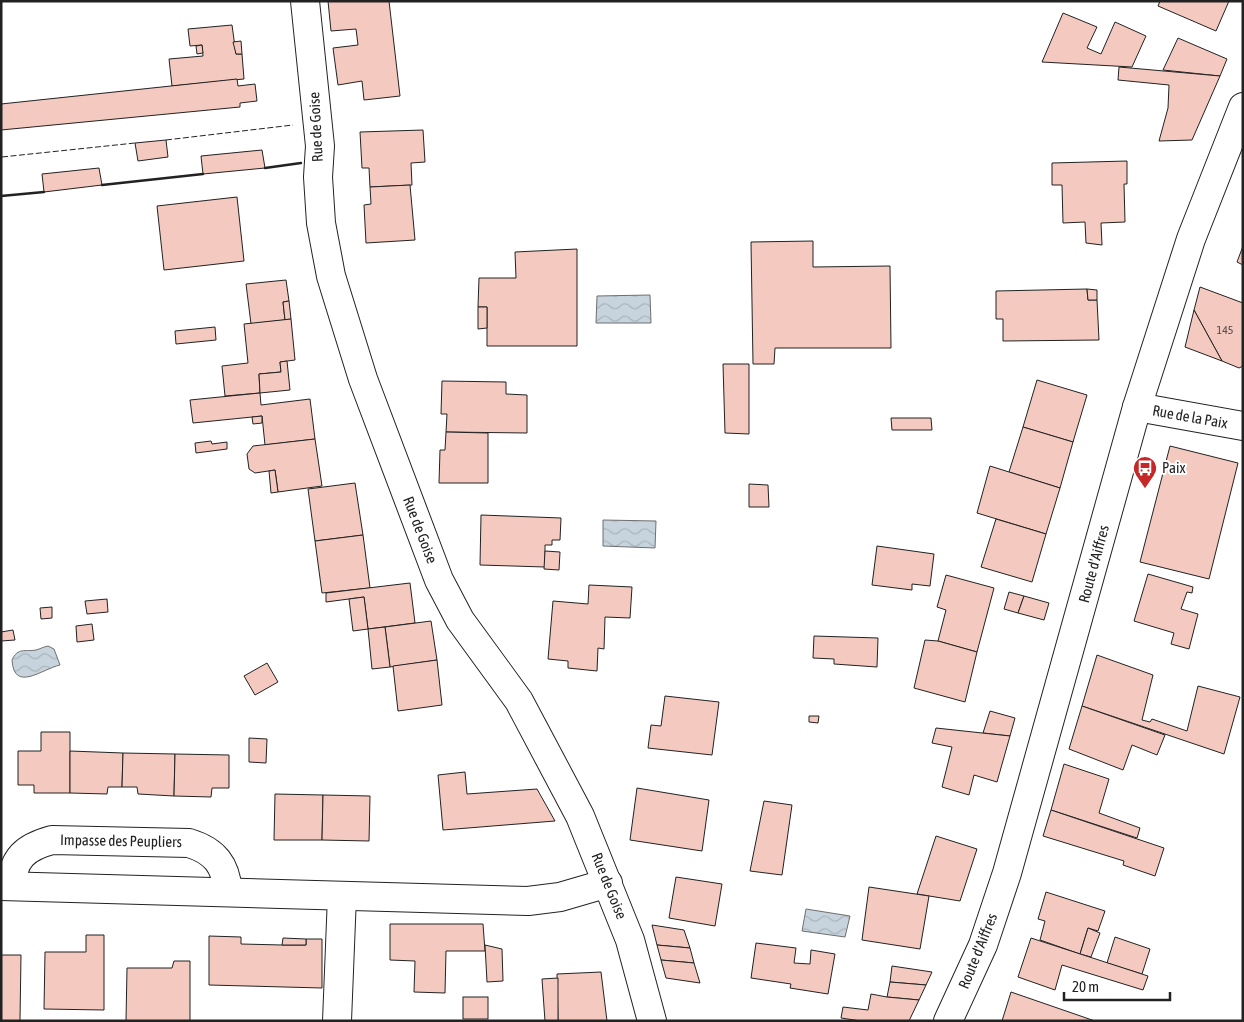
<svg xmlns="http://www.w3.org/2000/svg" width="1244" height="1022" font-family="'Asap Condensed',sans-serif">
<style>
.water{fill:url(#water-waves);stroke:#6f6f6f}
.building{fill:#f3c9c0;stroke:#222}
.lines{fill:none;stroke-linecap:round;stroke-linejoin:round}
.minor-casing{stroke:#222;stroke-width:30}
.major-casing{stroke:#222;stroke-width:30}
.minor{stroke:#fff;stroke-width:28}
.major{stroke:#fff;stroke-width:28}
.fence{stroke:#222;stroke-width:1;stroke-dasharray:6 2.5;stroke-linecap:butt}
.wall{stroke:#222;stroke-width:2.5}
.labels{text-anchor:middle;stroke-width:4;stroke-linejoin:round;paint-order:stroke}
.number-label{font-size:12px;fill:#564c4a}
.street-label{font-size:15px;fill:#222;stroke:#fff}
.poi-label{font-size:15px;fill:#222;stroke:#fff;text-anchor:start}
</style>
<defs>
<pattern id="water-waves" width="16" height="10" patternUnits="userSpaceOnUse" patternTransform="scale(1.25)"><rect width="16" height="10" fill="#c7d3dd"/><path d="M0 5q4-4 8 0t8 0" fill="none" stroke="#abb5bd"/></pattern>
</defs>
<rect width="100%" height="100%" fill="#fff"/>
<g class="water">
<polygon points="650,295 651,323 596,323 597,296"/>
<polygon points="603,520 656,521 655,548 603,546"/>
<path d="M48,646L54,649L60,665C42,669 14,693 12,660C18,647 25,652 36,650C40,649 43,647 48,646Z"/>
<polygon points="806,909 850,916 845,937 802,931"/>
</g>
<g class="building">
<polygon points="328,1 389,1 400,96 364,100 362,81 338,85 333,48 358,45 356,29 331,31"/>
<polygon points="1160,1 1229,1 1216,31 1158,6"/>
<polygon points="1063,13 1097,27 1087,48 1101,54 1115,22 1146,36 1132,67 1042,62"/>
<polygon points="232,25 236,54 242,54 244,79 172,86 169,59 203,56 202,45 190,46 188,29"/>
<polygon points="1178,38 1227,59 1220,76 1163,70"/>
<polygon points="241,41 242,54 236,54 233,42"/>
<polygon points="202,45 203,53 197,54 196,46"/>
<polygon points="1119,67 1220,76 1192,140 1159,141 1168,108 1169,85 1118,80"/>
<polygon points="237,79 238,86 255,84 257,101 240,103 240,107 1,130 1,104"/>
<polygon points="423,130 425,162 411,163 412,185 370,187 369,168 362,168 360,132"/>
<polygon points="166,140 168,157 138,161 135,143"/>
<polygon points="262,150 265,168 203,174 201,156"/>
<polygon points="1127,161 1127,184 1124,184 1125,222 1101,223 1102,245 1086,243 1085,222 1063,223 1062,185 1052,185 1052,163"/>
<polygon points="99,168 102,185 44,192 42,174"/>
<polygon points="410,185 415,240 366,243 364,205 371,204 370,187"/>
<polygon points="237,197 244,261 164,270 157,206"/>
<polygon points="813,241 813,267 890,266 891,348 775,348 774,364 753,364 751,242"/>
<polygon points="1243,246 1243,265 1237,262"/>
<polygon points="577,249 577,346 487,346 487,307 478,307 479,278 516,278 515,252"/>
<polygon points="286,280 289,301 283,302 285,320 251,324 246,284"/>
<polygon points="1200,287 1243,303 1243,366 1239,368 1222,361 1194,310"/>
<polygon points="1087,289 1088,300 1097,300 1099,340 1003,341 1003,319 996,319 996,291"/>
<polygon points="1087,289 1097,290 1097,300 1088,300"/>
<polygon points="289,301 291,319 285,320 283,302"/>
<polygon points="478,307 487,307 487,328 478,329"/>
<polygon points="1194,310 1222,361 1185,347"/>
<polygon points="291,319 295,360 280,362 281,372 259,374 260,393 225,396 222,366 248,363 244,324"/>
<polygon points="215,327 216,340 176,344 175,331"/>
<polygon points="287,361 290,390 260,393 259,374 281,372 280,362"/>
<polygon points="723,364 749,364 749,434 725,433"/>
<polygon points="1037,380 1087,395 1073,442 1023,427"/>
<polygon points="442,381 506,382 506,394 527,395 527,433 446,432 447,414 441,414"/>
<polygon points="260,393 261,405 310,399 315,439 265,445 262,416 193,423 190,400"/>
<polygon points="262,416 262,423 253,424 252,417"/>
<polygon points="891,418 931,418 932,430 892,430"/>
<polygon points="1023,427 1073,442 1060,488 1009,472"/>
<polygon points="446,432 488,433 488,483 439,483 440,450 445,450"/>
<polygon points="315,439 322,486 278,492 275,470 255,473 249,469 247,454 253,446"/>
<polygon points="211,441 212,444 227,442 227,449 196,453 195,443"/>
<polygon points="1170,446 1238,463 1209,579 1140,562"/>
<polygon points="990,466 1060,488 1046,534 977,513"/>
<polygon points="275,470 278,492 271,493 269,471"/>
<polygon points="355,483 363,535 315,541 308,489"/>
<polygon points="749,484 768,485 769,507 749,507"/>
<polygon points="481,515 561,518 560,540 552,540 552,545 545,545 545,567 480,565"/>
<polygon points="996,519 1046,534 1032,582 981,567"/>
<polygon points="363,535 370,588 322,593 315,541"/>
<polygon points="877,546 934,554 930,586 912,584 912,590 872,585"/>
<polygon points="545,551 560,552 559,570 544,569"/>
<polygon points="1148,574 1193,587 1192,593 1187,592 1181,609 1198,614 1189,649 1171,644 1174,633 1134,621"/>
<polygon points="946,575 994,588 977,652 938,641 946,610 937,607"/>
<polygon points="410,583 415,623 368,629 364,597 326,602 326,593"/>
<polygon points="589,585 632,587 630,618 605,617 604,649 598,648 597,671 568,668 568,661 548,659 553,601 588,604"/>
<polygon points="1009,592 1024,596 1018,613 1004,609"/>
<polygon points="1024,596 1049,603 1044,620 1018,613"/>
<polygon points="364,597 368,629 353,631 349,599"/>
<polygon points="107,599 108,612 87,614 85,601"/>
<polygon points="52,607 52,618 41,619 40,608"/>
<polygon points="431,621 437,660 390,667 385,627"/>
<polygon points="92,624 94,640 77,642 76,626"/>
<polygon points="385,627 390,667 372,669 368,629"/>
<polygon points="13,630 15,640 1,641 1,632"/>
<polygon points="814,636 878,638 877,667 834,664 834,659 813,658"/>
<polygon points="925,640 938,641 977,652 965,702 914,688"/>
<polygon points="1097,655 1153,675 1142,720 1150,722 1152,719 1187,731 1198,686 1240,697 1224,754 1082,706"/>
<polygon points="437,660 442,705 398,711 393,666"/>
<polygon points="267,663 278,682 255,695 244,676"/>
<polygon points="665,696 719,702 712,755 648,748 651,725 661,726"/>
<polygon points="1082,706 1165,735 1157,755 1132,745 1123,770 1069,749"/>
<polygon points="990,711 1015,718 1010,736 983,733"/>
<polygon points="809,716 819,716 818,723 809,722"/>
<polygon points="936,728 1010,736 997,782 974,775 969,795 942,787 952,747 932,743"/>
<polygon points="41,732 70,732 70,793 34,793 34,785 18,785 18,751 41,751"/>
<polygon points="249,738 267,739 266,763 249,762"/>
<polygon points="70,751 123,753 122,787 108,787 107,794 70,793"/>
<polygon points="123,753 175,754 174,796 138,794 137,787 122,787"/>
<polygon points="175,754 229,755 229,788 212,788 211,797 174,796"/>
<polygon points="1064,764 1109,779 1099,813 1140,828 1137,838 1051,810"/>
<polygon points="465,772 467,794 537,789 555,821 443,830 438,775"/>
<polygon points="637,788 709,800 702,851 630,840"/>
<polygon points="275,794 323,795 322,840 274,840"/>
<polygon points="323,795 370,796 369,841 322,840"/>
<polygon points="764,801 792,805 782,875 750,871"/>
<polygon points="1051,810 1164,848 1155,876 1123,865 1124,861 1043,836"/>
<polygon points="936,836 977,849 960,901 917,894"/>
<polygon points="676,877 722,884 715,926 669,918"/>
<polygon points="869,887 929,896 920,949 862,940"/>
<polygon points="1046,892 1105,911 1098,931 1088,928 1080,954 1040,940 1045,921 1038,919"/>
<polygon points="390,924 483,924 485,951 446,951 445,993 414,992 415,961 390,960"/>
<polygon points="652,925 684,930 690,948 657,945"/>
<polygon points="1088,928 1100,933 1091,957 1080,954"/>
<polygon points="86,935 104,935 104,1010 44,1009 45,952 86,952"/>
<polygon points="209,936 241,937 241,944 282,945 306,945 306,939 322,939 322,988 209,985"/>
<polygon points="1115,937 1150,949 1142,974 1107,963"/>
<polygon points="283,938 306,939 306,945 282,945"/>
<polygon points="1031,938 1148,976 1143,990 1062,965 1055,990 1018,977"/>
<polygon points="756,943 796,948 794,963 810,964 811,950 835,954 828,994 790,988 791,984 751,978"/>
<polygon points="485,945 502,949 503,981 487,982"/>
<polygon points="657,945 690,948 694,963 661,960"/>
<polygon points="1,955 21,955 20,1021 1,1021"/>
<polygon points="661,960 694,963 700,983 666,978"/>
<polygon points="174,961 190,961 190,1021 126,1021 127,968 172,968"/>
<polygon points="892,966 932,972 926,985 890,982"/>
<polygon points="601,972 607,1021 558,1021 557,974"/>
<polygon points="558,978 558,1021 545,1021 542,979"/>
<polygon points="890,982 926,985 919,1000 887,997"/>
<polygon points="1011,992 1095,1021 1002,1021"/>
<polygon points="871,994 887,997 919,1000 909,1021 861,1021 841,1018 843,1007 868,1010"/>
<rect x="463" y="997" width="25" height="22"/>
</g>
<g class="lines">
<g class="minor-casing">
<g id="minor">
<polyline points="305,1 320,146 318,177 321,223 331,276 363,379 439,580 460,620 519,701 580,816 630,940 652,1021"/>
<polyline points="1137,407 1243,426"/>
<polyline points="1,886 528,901 560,897 608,883"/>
<path d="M12,886C12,858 26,847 52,840L189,843C215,851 226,865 228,892"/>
<polyline points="337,1021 342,896"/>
</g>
</g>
<g class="major-casing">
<polyline id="major" points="948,1021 983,945 1007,873 1137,407 1191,239 1243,107"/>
</g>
<use href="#minor" class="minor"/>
<use href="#major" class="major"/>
<g class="fence">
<polyline points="166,140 293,125"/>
<polyline points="2,157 135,143"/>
</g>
<g class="wall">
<polyline points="265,168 301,163"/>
<polyline points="102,185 203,174"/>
<polyline points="1,196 44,192"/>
</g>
</g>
<defs>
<g id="bus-pin" transform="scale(1.25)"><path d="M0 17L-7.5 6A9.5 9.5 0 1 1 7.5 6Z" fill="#c62828" stroke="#fff"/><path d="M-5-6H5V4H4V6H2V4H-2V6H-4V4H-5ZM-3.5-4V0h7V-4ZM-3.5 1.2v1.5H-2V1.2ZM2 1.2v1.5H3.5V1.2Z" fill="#fff"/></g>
</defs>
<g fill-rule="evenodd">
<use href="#bus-pin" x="1145" y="468"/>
</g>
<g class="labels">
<g class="number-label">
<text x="1225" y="334">145</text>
</g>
<g class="street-label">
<text transform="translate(316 127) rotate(-93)" y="5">Rue de Goise</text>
<text transform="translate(1190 417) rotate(10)" y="5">Rue de la Paix</text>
<text transform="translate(420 530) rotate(69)" y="5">Rue de Goise</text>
<text transform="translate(1094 564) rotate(-75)" y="5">Route d'Aiffres</text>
<text transform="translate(121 841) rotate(1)" y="5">Impasse des Peupliers</text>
<text transform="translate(609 886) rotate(68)" y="5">Rue de Goise</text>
<text transform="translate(978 951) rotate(-68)" y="5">Route d'Aiffres</text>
</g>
<g class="poi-label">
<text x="1162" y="473">Paix</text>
</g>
</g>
<rect width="1244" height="1022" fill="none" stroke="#222222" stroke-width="5"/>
<path d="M1064 992v8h106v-8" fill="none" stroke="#222222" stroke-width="2.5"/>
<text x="1072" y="992" font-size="15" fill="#222222" stroke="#ffffff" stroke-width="4" paint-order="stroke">20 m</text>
</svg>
